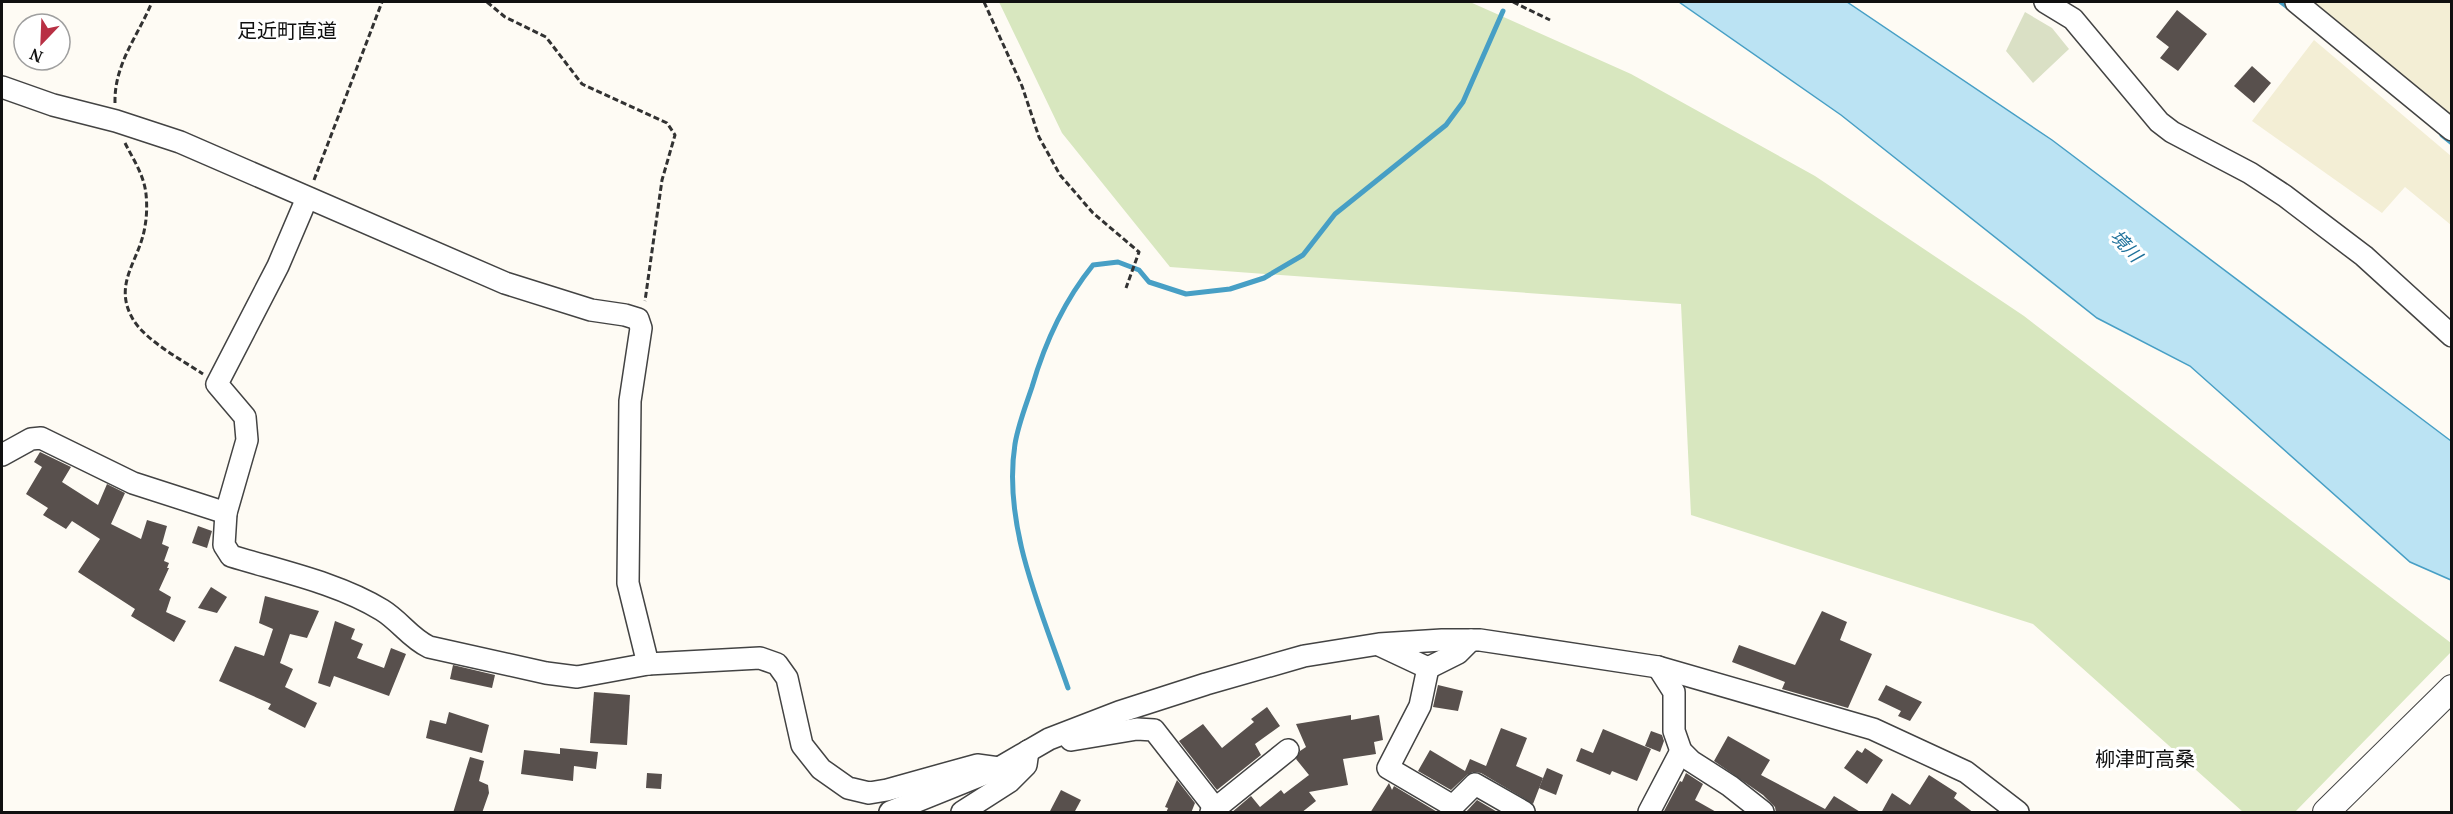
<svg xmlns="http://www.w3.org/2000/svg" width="2453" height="814" font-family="'PT Serif','Noto Sans JP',serif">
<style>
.farmland{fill:#f3eed5}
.green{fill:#d8e7bf}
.cemetery{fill:#dae0c5}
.water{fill:#bbe3f3;stroke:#479fc5;stroke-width:1.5}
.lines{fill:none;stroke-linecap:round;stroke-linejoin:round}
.stream{stroke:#479fc5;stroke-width:5}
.building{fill:#58504d}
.minor-casing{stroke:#434343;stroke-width:24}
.tertiary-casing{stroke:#434343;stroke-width:28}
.path{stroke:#323232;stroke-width:3;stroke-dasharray:6 3;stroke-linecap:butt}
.minor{stroke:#fff;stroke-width:21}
.tertiary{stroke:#fff;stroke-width:26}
.labels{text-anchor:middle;stroke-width:6;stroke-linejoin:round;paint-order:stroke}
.water-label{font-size:18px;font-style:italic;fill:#20729b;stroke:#fff}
.quarter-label{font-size:20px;fill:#101010;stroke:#fff}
</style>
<rect width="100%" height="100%" fill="#fefbf4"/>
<g class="farmland">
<polygon points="2302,2 2451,2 2451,124"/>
<polygon points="2314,40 2451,156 2451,225 2405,187 2382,213 2252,121"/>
</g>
<polygon class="green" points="999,2 1470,2 1631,74 1815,176 2024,316 2451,643 2451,652 2295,812 2243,812 2033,624 1691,515 1681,304 1170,267 1062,133"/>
<polygon class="cemetery" points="2025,12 2052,28 2069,49 2033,83 2006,51"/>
<polygon class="water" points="1679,2 1847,2 2052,140 2451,441 2451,580 2410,562 2190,366 2097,318 1841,115"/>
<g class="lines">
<g class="stream">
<polyline points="2281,2 2292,10"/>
<polyline points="2442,135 2452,143"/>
<path d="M1068,688C1042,612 1002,526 1015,444C1018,425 1026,405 1032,387C1045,342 1064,301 1093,265L1118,262L1139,270L1149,282L1186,294L1230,289L1264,278L1303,255L1335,214L1446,125L1463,102L1503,11"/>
</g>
</g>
<g class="building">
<polygon points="2177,10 2207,34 2178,71 2160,58 2169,47 2156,37"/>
<polygon points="2252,66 2271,83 2254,103 2234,86"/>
<polygon points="40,452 71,467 62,482 98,505 107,484 125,493 111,524 141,539 147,520 167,526 162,544 169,547 164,561 169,563 167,568 169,568 159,590 171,597 166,612 186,621 174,642 131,616 135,609 78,572 100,539 72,521 66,529 43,515 48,508 26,494 42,467 34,462"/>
<polygon points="198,526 212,531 207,548 192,543"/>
<polygon points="211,587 227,597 217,613 198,608"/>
<polygon points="265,596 319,611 307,638 290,634 280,663 293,669 285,687 317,703 305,728 268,709 271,704 219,681 235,646 264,656 273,629 259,623"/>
<polygon points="1822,611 1847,622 1840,640 1872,654 1848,708 1782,689 1785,682 1732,662 1739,645 1795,665"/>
<polygon points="335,621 355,629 351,639 363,644 357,658 384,668 391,648 406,654 389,696 334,676 330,687 318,683"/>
<polygon points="453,665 495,675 492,688 450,679"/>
<polygon points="1438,685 1463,691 1458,711 1433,707"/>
<polygon points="1886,685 1922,702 1910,721 1898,716 1901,711 1878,700"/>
<polygon points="594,692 630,695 627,745 590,743"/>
<polygon points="1267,707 1280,726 1255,744 1261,755 1217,790 1179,741 1203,724 1222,748 1254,722 1251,719"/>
<polygon points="449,712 489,725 482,753 426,738 430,720 446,724"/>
<polygon points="1351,715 1351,720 1379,715 1383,740 1374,742 1376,754 1343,759 1348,785 1309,792 1316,801 1301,813 1231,813 1251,796 1260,807 1281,790 1284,794 1309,775 1296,759 1300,751 1306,747 1296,724"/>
<polygon points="1501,728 1527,738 1516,766 1543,778 1533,804 1481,773 1473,772 1467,775 1451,790 1418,771 1430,750 1465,771 1470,759 1486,766"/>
<polygon points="1603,729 1651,749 1637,781 1612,771 1610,775 1576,761 1581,748 1593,753"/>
<polygon points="1651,731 1662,735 1664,741 1660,752 1645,746"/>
<polygon points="1728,736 1770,760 1761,775 1825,809 1834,796 1862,813 1776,813 1775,807 1763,795 1714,761"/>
<polygon points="560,748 598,752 596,769 574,766 573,781 521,774 524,750 560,754"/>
<polygon points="1865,748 1883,760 1867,784 1844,768 1857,750 1862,753"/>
<polygon points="470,757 484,761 479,781 488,785 489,793 482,813 453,813"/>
<polygon points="1547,768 1563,775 1556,795 1539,788"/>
<polygon points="647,773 662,774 661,789 646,788"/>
<polygon points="1686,773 1703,784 1695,800 1718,813 1663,813 1680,781 1682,782"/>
<polygon points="1929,775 1957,793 1954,798 1974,813 1881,813 1892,793 1910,805"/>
<polygon points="1177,780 1195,803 1191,813 1166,813 1168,808 1165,807"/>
<polygon points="1389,783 1392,790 1394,786 1439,813 1370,813"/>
<polygon points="1061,790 1081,800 1074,813 1049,813"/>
<polygon points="1477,800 1499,813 1465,813"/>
</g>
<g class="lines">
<g class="minor-casing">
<g id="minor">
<polyline points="2045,2 2073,19 2159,122 2172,132 2250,173 2285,196 2364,256 2452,336"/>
<polyline points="2296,2 2452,130"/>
<polyline points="2,87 53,105 116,121 180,142 505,283 591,310 625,315 638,319 641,328 630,401 628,583 648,664"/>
<path d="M307,198L278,266L217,384L245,417L247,440L226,513L224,545L231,556C280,571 338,583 382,610C400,621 410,638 429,647L546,673L577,677L648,664L760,658L777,664L787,678L802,745L821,769L848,788L869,793L887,790L977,765L999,768"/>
<polyline points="2,455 31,439 41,438 133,483 226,513"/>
<polyline points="1379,645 1428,668 1420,706 1388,768 1453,806 1475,784 1524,812"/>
<polyline points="1658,667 1674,692 1674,731 1681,751 1691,761 1730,786 1763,812"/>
<polyline points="1428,668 1458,653 1471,640"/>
<polyline points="1071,740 1137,729 1154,730 1218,812"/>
<polyline points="890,812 999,768 1049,739 1119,712 1206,684 1304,656 1379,644 1442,640 1480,640 1658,667 1873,729 1966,772 2018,812"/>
<polyline points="962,812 1009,782 1026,765 1028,751"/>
<polyline points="1211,812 1288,750"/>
<polyline points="1649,812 1681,751"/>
</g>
</g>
<g class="tertiary-casing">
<polyline id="tertiary" points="2326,812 2452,688"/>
</g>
<g class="path">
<polyline points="487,2 505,17 546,37 582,84 667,123 675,135 662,180 645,301"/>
<polyline points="984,2 1022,86 1039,137 1060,175 1093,213 1139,252 1126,288"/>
<polyline points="1513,2 1550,20"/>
<path d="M115,103C114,64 138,36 152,2"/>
<path d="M125,143C133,159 144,175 146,194C147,203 147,216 145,226C140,261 111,284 134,321C148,342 182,360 203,374"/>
<polyline points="314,180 382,2"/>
</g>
<use href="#minor" class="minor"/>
<use href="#tertiary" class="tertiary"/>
</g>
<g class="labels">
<g class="water-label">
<text transform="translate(2126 246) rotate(47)" y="6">境川</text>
</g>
<g class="quarter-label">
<text x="287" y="38">足近町直道</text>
<text x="2145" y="766">柳津町高桑</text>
</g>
</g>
<rect width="2453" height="814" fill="none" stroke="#101010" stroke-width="6"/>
<g transform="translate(42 42) rotate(203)"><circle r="28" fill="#ffffff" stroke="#9f9f9f" stroke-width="1.5"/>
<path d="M0-4.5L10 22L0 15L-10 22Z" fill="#b83044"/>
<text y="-9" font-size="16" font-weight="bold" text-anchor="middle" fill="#101010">N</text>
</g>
</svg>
